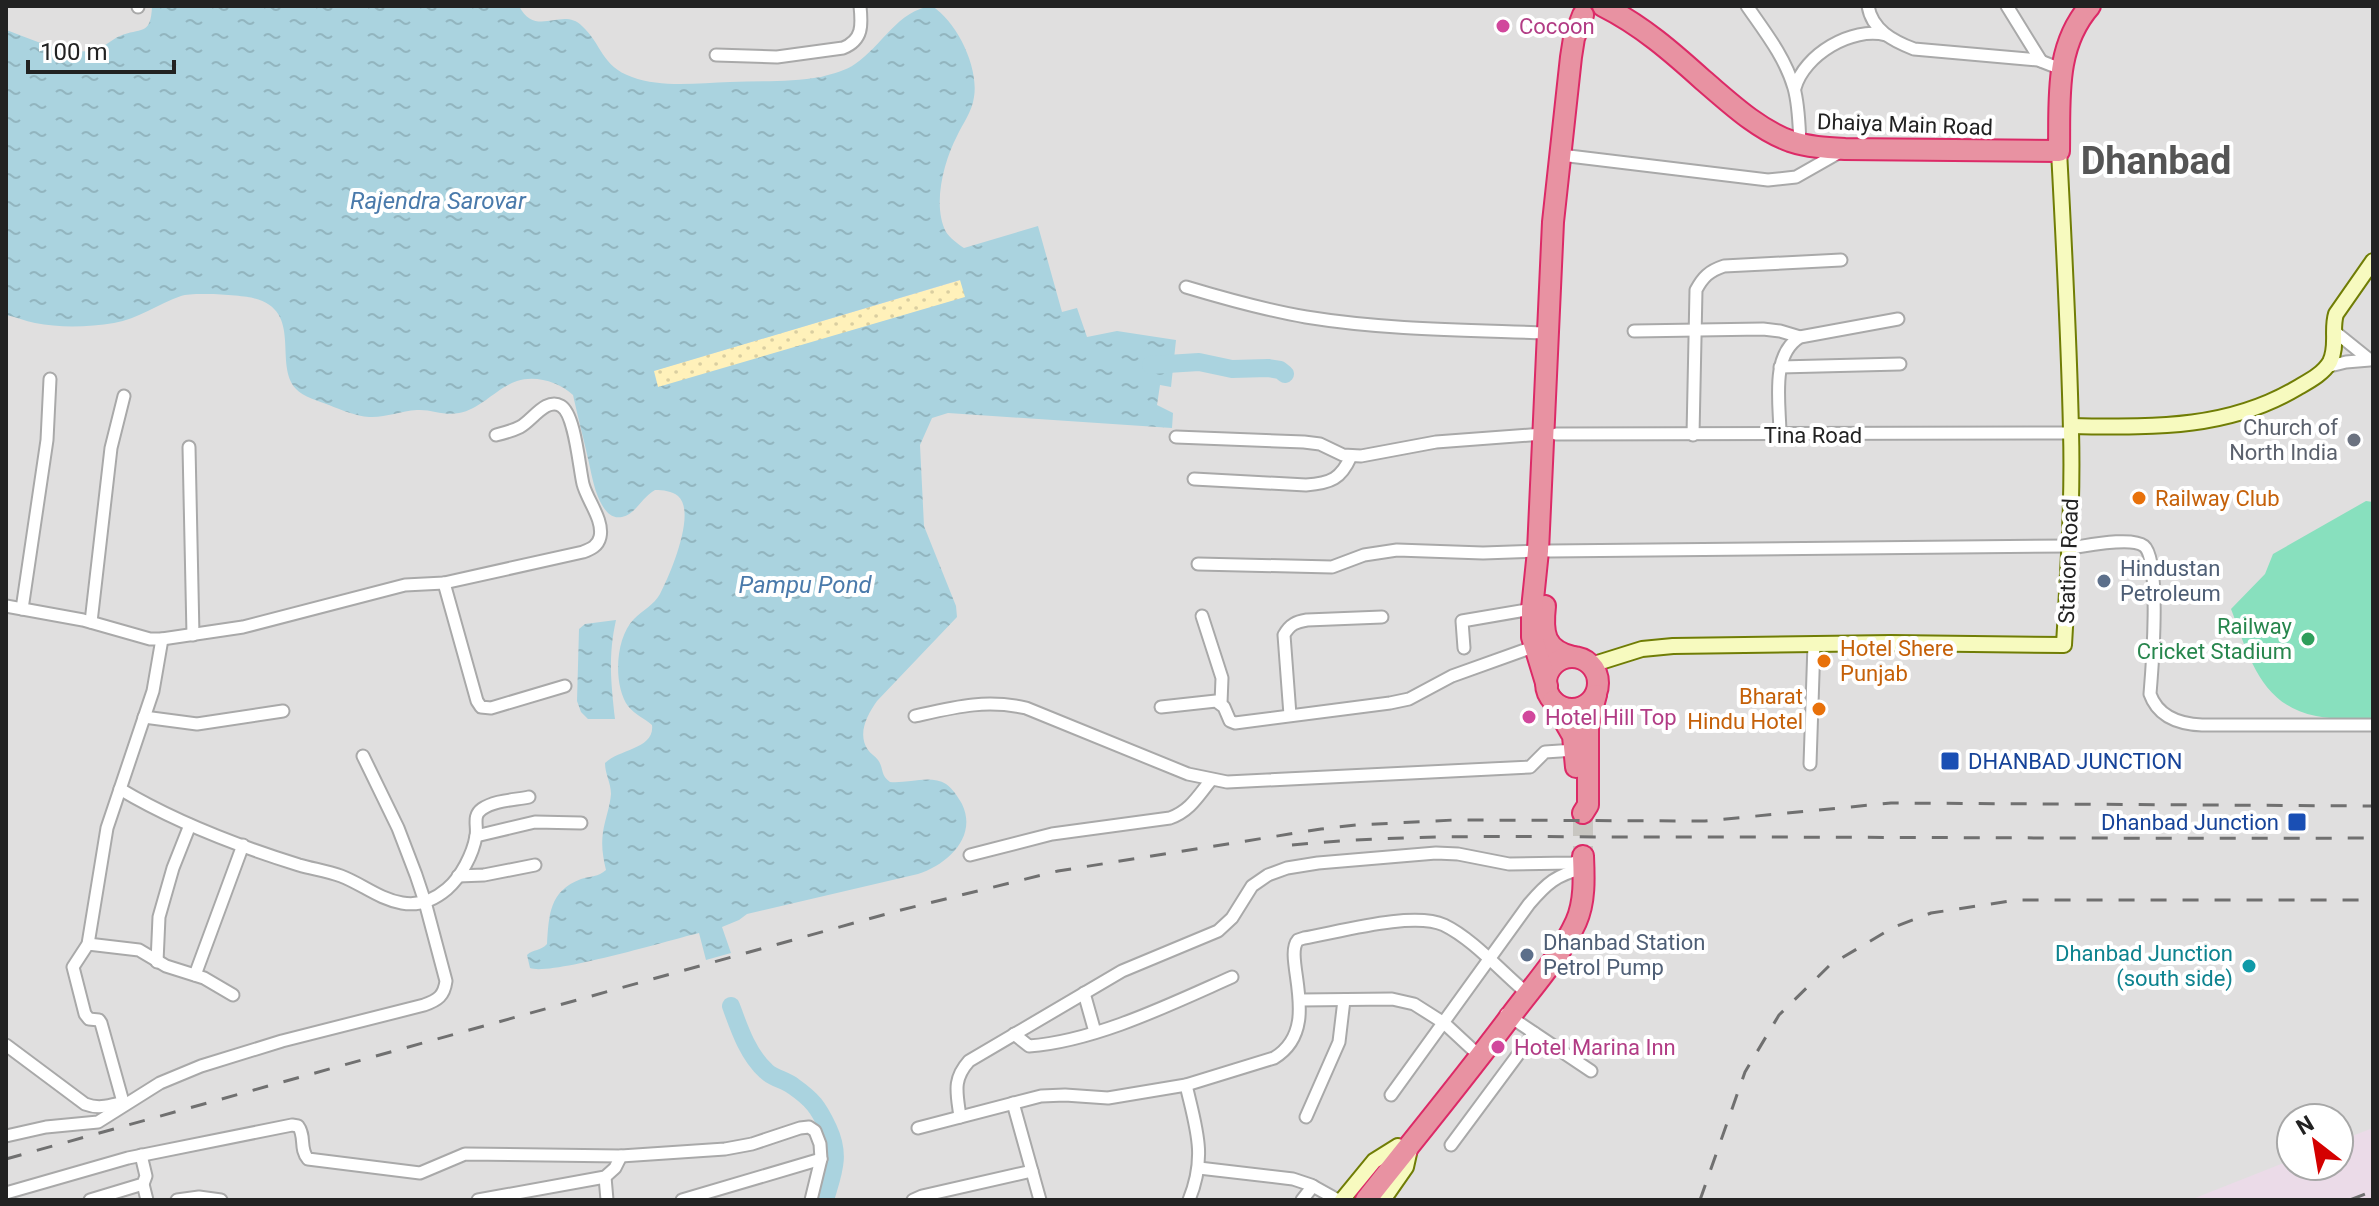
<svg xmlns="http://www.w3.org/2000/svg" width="2379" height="1206" font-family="Roboto,sans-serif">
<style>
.residential{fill:#e0dfdf;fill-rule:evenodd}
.railway{fill:#ebdbe8}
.sand{fill:url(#sand-dots)}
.pitch{fill:#88e0be}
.water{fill:url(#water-ripples);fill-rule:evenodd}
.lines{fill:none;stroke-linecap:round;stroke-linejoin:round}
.river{stroke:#aad3df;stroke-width:18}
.highway-tunnel{stroke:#c8c6c1;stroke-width:20;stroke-dasharray:20 10;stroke-linecap:butt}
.street-casing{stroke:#a9a9a9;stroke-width:15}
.secondary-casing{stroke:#707d05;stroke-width:18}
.highway-casing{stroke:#dc2a67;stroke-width:24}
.street{stroke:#fff;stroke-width:11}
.secondary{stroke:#f7fabf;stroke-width:14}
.highway{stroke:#e892a2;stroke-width:20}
.rail{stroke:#707070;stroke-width:3;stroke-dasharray:16 16;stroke-linecap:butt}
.hotel-dot{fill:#d1479c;stroke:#fff;stroke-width:3}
.worship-dot{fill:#6b7280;stroke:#fff;stroke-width:3}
.food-dot{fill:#e8710a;stroke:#fff;stroke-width:3}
.service-dot{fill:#5c6f8a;stroke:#fff;stroke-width:3}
.leisure-dot{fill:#2e9e5b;stroke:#fff;stroke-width:3}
.transit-dot{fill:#1a4fb4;stroke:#fff;stroke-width:3}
.culture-dot{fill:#0f9aa8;stroke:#fff;stroke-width:3}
.labels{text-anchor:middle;stroke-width:8;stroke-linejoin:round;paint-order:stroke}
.hotel-label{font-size:22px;fill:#b23c85;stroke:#fff;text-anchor:start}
.street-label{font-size:22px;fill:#222;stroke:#fff}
.worship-label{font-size:22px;fill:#5b616d;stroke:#fff;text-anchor:end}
.food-label{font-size:22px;fill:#c56008;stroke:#fff;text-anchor:start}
.service-label{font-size:22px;fill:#4e5e75;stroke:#fff;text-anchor:start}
.leisure-label{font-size:22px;fill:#27864d;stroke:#fff;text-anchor:end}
.transit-label{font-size:22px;fill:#164399;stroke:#fff;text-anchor:start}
.culture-label{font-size:22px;fill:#0d838f;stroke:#fff;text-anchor:end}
.water-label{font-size:24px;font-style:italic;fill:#4a7aab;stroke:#fff}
.town-label{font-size:38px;font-weight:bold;fill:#555;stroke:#fff}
</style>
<defs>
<pattern id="sand-dots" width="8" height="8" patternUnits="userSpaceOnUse" patternTransform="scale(2)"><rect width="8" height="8" fill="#fff1ba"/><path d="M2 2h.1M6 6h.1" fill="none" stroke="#dacea0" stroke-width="1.8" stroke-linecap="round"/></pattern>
<pattern id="water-ripples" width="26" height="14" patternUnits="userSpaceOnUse" patternTransform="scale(2)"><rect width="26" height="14" fill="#aad3df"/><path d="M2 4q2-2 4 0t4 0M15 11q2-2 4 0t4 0" fill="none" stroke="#92b5bf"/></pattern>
</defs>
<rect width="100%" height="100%" fill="#f2efe9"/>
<path class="residential" d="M6,6H2373V1200H6ZM2291,1118H2339V1166H2291Z"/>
<polygon class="railway" points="2373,1128 2373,1200 2190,1200 2291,1160 2291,1166 2339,1166 2339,1141"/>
<polygon class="sand" points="961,280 966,297 658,388 653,371"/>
<path class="pitch" d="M2366,501L2373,502V721C2354,717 2335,720 2316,716C2260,705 2249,656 2231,609L2265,574L2273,554Z"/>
<g class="water">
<path d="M152,6H519C536,39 562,6 582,26C602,44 601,66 632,77C662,88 698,83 730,82C760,81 792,82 821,77C832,74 847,70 855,64C882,46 898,10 932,6C957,22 979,67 974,97C972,112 963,123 957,136C944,161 932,205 946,232C950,238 958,244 964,248L1038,226L1062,312L1077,308L1087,337L1117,331L1176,340L1171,387L1160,385L1157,405L1173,413L1172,428L948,413L932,418L920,445L924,526L956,606L957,617L877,701C867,715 857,734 868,750C871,754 875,756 878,760C884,768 880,775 890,782C907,784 930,774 946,784C953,789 958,797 962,804C978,837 947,865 918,874L747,914L739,920L722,927L731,953L706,960L699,933C670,940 550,976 530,968L527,955C533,949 541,951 547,944C549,915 549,891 581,879C591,876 598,877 606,870C603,857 601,846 603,832C605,819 610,807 611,794C611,783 605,774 605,763C619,749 655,749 652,725C644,718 635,715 628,706C613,685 615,638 634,619C643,610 654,605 660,594C670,575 697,512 678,496C672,491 663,490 655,490C642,497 636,514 622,517C612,519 606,512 602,505C595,493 592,477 589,463C584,440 578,418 573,395C559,382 536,375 517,381C496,388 481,409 459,413C444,416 431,409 417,410C400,411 385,418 369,417C356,416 341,410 329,405C319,401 303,397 296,389C273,364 304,310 253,298C240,295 193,292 181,296C158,304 138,319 114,323C89,327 60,328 35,323C25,321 16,317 6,315V30C35,40 68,58 98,49C106,46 112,39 120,36C140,27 151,37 152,6ZM960,280L965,297L658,387L654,371Z"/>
<path d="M616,620C608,656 611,682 615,719H588L581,712L577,701L579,629L585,624Z"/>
</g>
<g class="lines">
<g class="river">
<polyline points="1151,365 1199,362 1232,369 1268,368 1280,370 1285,374"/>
<path d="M731,1006C739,1028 748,1055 766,1071C773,1078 785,1080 793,1086C813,1100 818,1107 828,1128C841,1156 833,1172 825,1200"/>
</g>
<polyline class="highway-tunnel" points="1583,816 1583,856"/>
<g class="street-casing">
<g id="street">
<polyline points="138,6 138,7"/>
<path d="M1747,6C1765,32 1785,57 1794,88C1799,106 1799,125 1800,144"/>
<path d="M1868,6C1872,30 1893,41 1914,49L2038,60L2061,69"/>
<polyline points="2007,6 2041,61"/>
<path d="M716,55L777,57L843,48C863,40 862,25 860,6"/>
<path d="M1795,88C1804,55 1852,26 1886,35"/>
<polyline points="1569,156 1768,180 1796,177 1840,152"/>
<path d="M1186,287C1226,299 1265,310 1306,317C1386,330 1467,330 1547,333"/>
<polyline points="1634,331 1763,329 1780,331 1800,337"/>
<polyline points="1780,367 1900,364"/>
<polyline points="2326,367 2346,362 2370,360 2334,331"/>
<polyline points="1556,434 2071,433"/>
<path d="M1693,435L1696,290C1703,277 1709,271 1724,266L1841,260"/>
<path d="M1780,435C1780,404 1770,355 1800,337L1898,319"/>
<polyline points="1176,437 1304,442 1320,444 1343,455 1361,456 1436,442 1543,434"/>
<polyline points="189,447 193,635"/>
<path d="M1194,479L1306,485C1331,483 1341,479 1351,456"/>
<path d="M2070,548C2086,546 2131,536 2144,546C2161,559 2152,670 2150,694C2158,717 2179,724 2202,725H2373"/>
<polyline points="1549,551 2070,546"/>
<polyline points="1198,564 1332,567 1364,555 1397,550 1483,553 1538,551"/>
<polyline points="444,583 477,701 481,707 491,708 565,686"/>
<path d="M6,606L83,620L150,639H162L243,627L405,585L444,583L583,552C591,549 598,546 600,537C604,520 587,500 583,484C579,467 575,414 561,406C546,397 532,421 520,427C512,431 504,433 496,435"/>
<polyline points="22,609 47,440 50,379"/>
<polyline points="1202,616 1222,678 1221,703"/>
<polyline points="91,622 111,448 124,396"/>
<polyline points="1464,648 1462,621 1532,609"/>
<polyline points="1161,707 1216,701 1224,707 1230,721 1235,723 1390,703 1409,699 1452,676 1533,647"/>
<path d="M1290,715L1284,635C1290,624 1296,622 1307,620L1382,617"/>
<path d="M915,716C955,707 985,699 1026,708L1188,774L1227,782L1530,767L1545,752L1575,750"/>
<polyline points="144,717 197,724 283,711"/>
<polyline points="1810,764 1814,644"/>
<path d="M120,789C175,822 238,846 299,865C313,869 327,871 341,876C362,884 379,899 402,903C418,906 434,900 447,889C461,877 473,854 476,836C478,826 472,816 482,809C495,800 515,800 529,797"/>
<polyline points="476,836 535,822 581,823"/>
<path d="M970,855L1052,834L1170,818C1190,811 1198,796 1211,780"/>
<polyline points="458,876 484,875 535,865"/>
<polyline points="88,944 139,950 166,966 204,978 233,995"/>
<polyline points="157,962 159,917 173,868 190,825"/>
<polyline points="195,975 243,845"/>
<polyline points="1084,993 1095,1032"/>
<polyline points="1301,1000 1392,999 1414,1004 1444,1023 1472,1049"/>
<polyline points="1506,1014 1591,1071"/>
<path d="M1014,1034L1029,1046C1096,1041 1171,1004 1232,977"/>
<path d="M6,1045L85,1104C98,1109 108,1106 121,1103"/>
<path d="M1186,1085C1196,1128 1207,1156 1189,1200"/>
<path d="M1391,1095L1529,904C1547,883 1556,875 1584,868"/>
<polyline points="123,1102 101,1023 99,1020 89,1019 85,1014 73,967 88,944 107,828 153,691 162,639"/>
<polyline points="1013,1103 1040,1200"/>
<path d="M960,1117C957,1093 952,1080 969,1061L1122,971L1218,931L1232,918L1252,886L1268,875L1287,868L1318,863L1436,853L1458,854L1509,864L1572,863L1583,860"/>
<polyline points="1306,1117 1339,1042 1344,1000"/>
<path d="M918,1128L1041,1096L1065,1095L1108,1098L1186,1085L1274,1058C1324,1028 1282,958 1298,940L1304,938C1339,932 1413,911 1444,925C1471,938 1498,968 1521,988"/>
<path d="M6,1136L46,1127L98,1122L160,1083L201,1066L282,1041L424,1005C438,1000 444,996 446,981L425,902L416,875L398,828L363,756"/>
<polyline points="1451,1145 1534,1033"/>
<polyline points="1199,1168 1293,1179 1311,1185 1338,1200"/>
<polyline points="605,1177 607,1200"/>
<polyline points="143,1184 147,1200"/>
<path d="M6,1193L128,1158L292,1125L298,1126C306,1136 299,1149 308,1159L420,1173L465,1154L621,1156L725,1149L752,1144L800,1128L809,1127L815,1131L820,1144L821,1159L811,1200"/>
<polyline points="90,1200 143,1184 146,1176 141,1155"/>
<polyline points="177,1200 199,1197 221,1200"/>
<polyline points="478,1200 605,1177 615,1168 621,1156"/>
<polyline points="682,1200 821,1159"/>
<polyline points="913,1200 922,1196 1032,1171"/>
<polyline points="1302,1200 1313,1186"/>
</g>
</g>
<g class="secondary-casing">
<g id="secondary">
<path d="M2071,426C2151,427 2226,430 2297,388C2309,381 2323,374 2330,362C2338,346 2331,330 2336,314L2373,261"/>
<path d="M1591,665L1642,649L1673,646L1891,643L2064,645C2068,574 2073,502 2071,431C2069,338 2064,244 2059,151"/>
<polyline points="1342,1200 1374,1161 1398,1146"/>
<polyline points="1383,1200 1406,1167 1410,1149"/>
</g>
</g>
<g class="highway-casing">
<g id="highway">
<path d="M1603,6C1641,25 1672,52 1703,80C1729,102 1757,129 1790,141C1808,147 1826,148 1845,149L2059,151C2060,100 2054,47 2090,6"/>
<path d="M1545,606C1542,633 1544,650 1573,657"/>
<circle cx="1572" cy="683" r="26"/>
<polyline points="1547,686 1532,637 1532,609 1538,551 1553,222 1571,57 1574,38 1583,15"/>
<polyline points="1553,701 1573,736 1576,767"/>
<polyline points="1583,813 1588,805 1588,725 1596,695"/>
<path d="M1366,1200C1415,1138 1466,1076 1513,1013C1535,984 1561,955 1576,922C1585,902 1584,878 1583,856"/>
</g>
</g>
<use href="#street" class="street"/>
<use href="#secondary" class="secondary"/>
<use href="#highway" class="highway"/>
<g class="rail">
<path d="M1292,845C1423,832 1553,838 1684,837C1914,837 2143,839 2373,838"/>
<polyline points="6,1159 897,911 1058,871 1321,829 1356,825 1454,820 1705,821 1891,803 2373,806"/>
<polyline points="1700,1200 1745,1072 1779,1015 1830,965 1894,927 1931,913 2017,900 2373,900"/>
<polyline points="2350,1200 2373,1191"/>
</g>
</g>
<g class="hotel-dot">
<circle cx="1503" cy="26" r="8"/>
<circle cx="1529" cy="717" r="8"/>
<circle cx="1498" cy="1047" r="8"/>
</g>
<circle class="worship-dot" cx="2354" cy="440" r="8"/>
<g class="food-dot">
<circle cx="2139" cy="498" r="8"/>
<circle cx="1824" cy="661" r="8"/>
<circle cx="1819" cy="709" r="8"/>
</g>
<g class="service-dot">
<circle cx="2104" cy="581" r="8"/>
<circle cx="1527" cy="955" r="8"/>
</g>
<circle class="leisure-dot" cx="2308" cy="639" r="8"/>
<g class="transit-dot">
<rect x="1940" y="751" width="20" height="20" rx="4"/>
<rect x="2287" y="812" width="20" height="20" rx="4"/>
</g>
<circle class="culture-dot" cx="2249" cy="966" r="8"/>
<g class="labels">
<g class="hotel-label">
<text x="1519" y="34">Cocoon</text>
<text x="1545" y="725">Hotel Hill Top</text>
<text x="1514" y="1055">Hotel Marina Inn</text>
</g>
<g class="street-label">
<text transform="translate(1905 124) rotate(2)" y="8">Dhaiya Main Road</text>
<text x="1813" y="443">Tina Road</text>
<text transform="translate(2068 561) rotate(-88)" y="8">Station Road</text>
</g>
<g class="worship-label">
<text x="2338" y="435">Church of<tspan x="2338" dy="25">North India</tspan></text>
</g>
<g class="food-label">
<text x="2155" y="506">Railway Club</text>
<text x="1840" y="656">Hotel Shere<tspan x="1840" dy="25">Punjab</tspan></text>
<text x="1803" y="704" text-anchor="end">Bharat<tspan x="1803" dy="25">Hindu Hotel</tspan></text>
</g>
<g class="service-label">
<text x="2120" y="576">Hindustan<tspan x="2120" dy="25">Petroleum</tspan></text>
<text x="1543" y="950">Dhanbad Station<tspan x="1543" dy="25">Petrol Pump</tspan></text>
</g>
<g class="leisure-label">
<text x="2292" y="634">Railway<tspan x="2292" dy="25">Cricket Stadium</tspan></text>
</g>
<g class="transit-label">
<text x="1968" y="769">DHANBAD JUNCTION</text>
<text x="2279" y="830" text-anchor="end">Dhanbad Junction</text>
</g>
<g class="culture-label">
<text x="2233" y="961">Dhanbad Junction<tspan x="2233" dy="25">(south side)</tspan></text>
</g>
<g class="water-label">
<text x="438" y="209">Rajendra Sarovar</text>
<text x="805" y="593">Pampu Pond</text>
</g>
<g class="town-label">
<text x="2156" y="174">Dhanbad</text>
</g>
</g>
<rect width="2379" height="1206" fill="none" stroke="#222222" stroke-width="16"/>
<g transform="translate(2315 1142) rotate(329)"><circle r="38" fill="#ffffff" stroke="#a7a7a7" stroke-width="2"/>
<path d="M0-6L14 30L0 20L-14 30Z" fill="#d40000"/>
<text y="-12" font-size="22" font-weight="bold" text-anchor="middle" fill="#222222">N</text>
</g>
<path d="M28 60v12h146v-12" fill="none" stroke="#222222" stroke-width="4"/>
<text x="40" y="60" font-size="24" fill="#222222" stroke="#ffffff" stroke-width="6" paint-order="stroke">100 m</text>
</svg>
